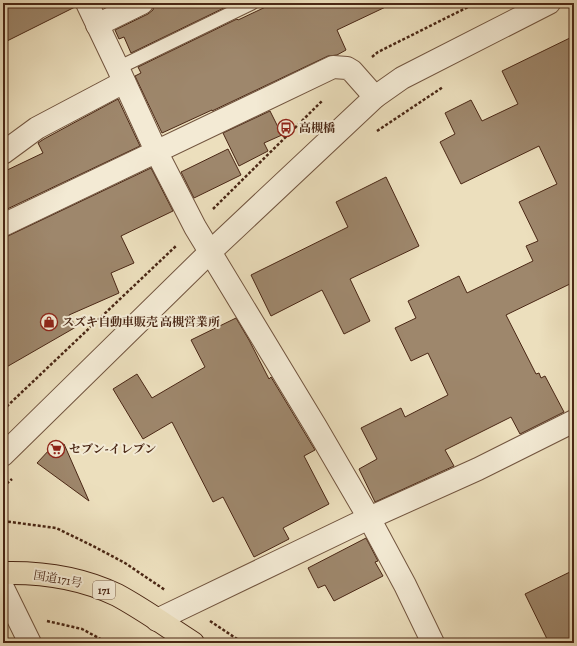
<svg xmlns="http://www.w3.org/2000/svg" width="577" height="646" font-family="Alegreya,'Noto Serif JP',serif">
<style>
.building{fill:#9e876c;stroke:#4a2715}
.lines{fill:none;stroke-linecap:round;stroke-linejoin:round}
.service-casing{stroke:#72553f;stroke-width:15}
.minor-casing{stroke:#72553f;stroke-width:24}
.tertiary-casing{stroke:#72553f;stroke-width:24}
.trunk-casing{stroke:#4a2715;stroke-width:24}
.path{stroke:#4a2715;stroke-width:2.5;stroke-dasharray:3 2;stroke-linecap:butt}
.service{stroke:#f3ead4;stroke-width:13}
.minor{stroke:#f3ead4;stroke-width:22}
.tertiary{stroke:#f3ead4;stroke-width:22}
.trunk{stroke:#ecdfbd;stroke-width:22}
.labels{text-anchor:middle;stroke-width:4;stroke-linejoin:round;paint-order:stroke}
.shield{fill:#f3ead4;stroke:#7d624e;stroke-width:1}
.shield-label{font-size:11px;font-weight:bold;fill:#4a2715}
.poi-label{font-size:12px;font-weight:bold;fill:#4a2715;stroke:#f3ead4;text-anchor:start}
.street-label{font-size:12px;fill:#4a2715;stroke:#f3ead4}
</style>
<rect width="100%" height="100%" fill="#ecdfbd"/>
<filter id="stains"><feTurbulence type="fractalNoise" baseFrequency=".005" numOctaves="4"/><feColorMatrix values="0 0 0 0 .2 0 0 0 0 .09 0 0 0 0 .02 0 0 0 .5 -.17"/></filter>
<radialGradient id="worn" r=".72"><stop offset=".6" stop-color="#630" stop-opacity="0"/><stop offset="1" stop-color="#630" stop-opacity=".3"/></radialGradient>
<g class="building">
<polygon points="3,3 75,3 75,7 3,43"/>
<polygon points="154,3 230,3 230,5 131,53 124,37 119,39 115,30 148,14 153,10"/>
<polygon points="274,3 394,3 337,30 346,50 337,55 328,56 212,111 212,110 162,133 135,76 141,73 138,67 237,19 238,20"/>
<polygon points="574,36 574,282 506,315 536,374 539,373 541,378 545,376 564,412 520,434 511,417 445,450 454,466 375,502 359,469 377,459 361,428 401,408 405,417 448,395 428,353 411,361 395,328 416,318 408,301 459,276 467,293 533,261 526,246 538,241 519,202 557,184 539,146 461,184 440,142 455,134 445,113 471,100 482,121 518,104 502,71"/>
<polygon points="118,99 140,146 3,211 3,172 43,153 38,143 44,139"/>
<polygon points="270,111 282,135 264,143 268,151 239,166 223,133"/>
<polygon points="228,149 241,175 194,198 181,172"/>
<polygon points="151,168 173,211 121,236 134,263 111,273 119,293 69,315 76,327 3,369 3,237 8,236"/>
<polygon points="386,177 419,246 350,279 370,321 344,334 322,290 271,316 251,275 348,227 336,202"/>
<polygon points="236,318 249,340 269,379 271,377 315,450 304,456 329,504 283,528 289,539 254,557 223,497 213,502 172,422 143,439 113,389 137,374 152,398 205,367 191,340"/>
<polygon points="64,444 89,501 37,463 51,448"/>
<polygon points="366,538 378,561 375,562 383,576 334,601 325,585 318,588 308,568"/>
<polygon points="574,570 574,643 549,643 525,594"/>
</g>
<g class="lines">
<g class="service-casing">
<polyline id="service" points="118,68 252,3"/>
</g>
<g class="minor-casing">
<g id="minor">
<polyline points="87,3 118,68 156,151 195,227 316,427 369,518 405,585 433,643"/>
<polyline points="97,25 142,3"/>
<polyline points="3,153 37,128 124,82"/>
<polyline points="3,225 333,67 347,68 352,71 375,97"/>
<polyline points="3,588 30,643"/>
<polyline points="157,620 369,518 478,469 574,421"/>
</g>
</g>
<g class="tertiary-casing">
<polyline id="tertiary" points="3,455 210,252 375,97 402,78 549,3"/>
</g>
<g class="trunk-casing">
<path id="trunk" d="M3,573C42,572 82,578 117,595C143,609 168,627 193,643"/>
</g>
<g class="path">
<polyline points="372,57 378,52 476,3"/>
<polyline points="377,131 443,87"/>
<polyline points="213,209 322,101"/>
<polyline points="3,410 177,245"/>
<polyline points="3,487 12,479"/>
<polyline points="3,521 56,528 93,546 125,563 165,590"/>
<polyline points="47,621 82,629 108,643"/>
<polyline points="210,621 243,643"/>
</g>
<use href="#service" class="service"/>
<use href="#minor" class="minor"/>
<use href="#tertiary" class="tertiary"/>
<use href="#trunk" class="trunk"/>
</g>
<defs>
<g id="bus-ring" transform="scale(0.9)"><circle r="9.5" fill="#f3ead4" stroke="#8f2418" stroke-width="1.5"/><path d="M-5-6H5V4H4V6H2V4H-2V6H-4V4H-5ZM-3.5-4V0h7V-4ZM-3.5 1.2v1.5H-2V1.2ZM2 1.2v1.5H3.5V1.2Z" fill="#8f2418"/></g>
<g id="shop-ring" transform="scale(0.9)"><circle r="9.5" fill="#f3ead4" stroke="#8f2418" stroke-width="1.5"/><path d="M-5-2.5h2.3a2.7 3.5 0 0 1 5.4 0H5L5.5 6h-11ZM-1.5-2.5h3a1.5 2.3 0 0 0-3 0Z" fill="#8f2418"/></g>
<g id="supermarket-ring" transform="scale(0.9)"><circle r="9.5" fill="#f3ead4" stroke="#8f2418" stroke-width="1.5"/><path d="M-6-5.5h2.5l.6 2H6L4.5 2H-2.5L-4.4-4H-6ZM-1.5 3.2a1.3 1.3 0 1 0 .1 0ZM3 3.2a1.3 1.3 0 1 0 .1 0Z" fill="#8f2418"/></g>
</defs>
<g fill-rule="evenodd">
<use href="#bus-ring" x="286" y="128"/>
<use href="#shop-ring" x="49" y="322"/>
<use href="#supermarket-ring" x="56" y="449"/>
</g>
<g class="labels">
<rect class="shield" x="93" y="581" width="22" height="18" rx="3"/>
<g class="shield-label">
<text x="104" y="594">171</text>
</g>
<g class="poi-label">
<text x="299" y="132">高槻橋</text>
<text x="62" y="326">スズキ自動車販売 高槻営業所</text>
<text x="69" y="453">セブン-イレブン</text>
</g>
<g class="street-label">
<text transform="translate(58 579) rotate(10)" y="4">国道171号</text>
</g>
</g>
<rect width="577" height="646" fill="none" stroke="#ecdfbd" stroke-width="16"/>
<rect x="4" y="4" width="569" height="638" fill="none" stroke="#4a2715" stroke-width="2"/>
<rect x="8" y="8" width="561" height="630" fill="none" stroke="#4a2715"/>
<rect width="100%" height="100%" filter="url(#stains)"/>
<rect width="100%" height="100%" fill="url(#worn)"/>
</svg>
